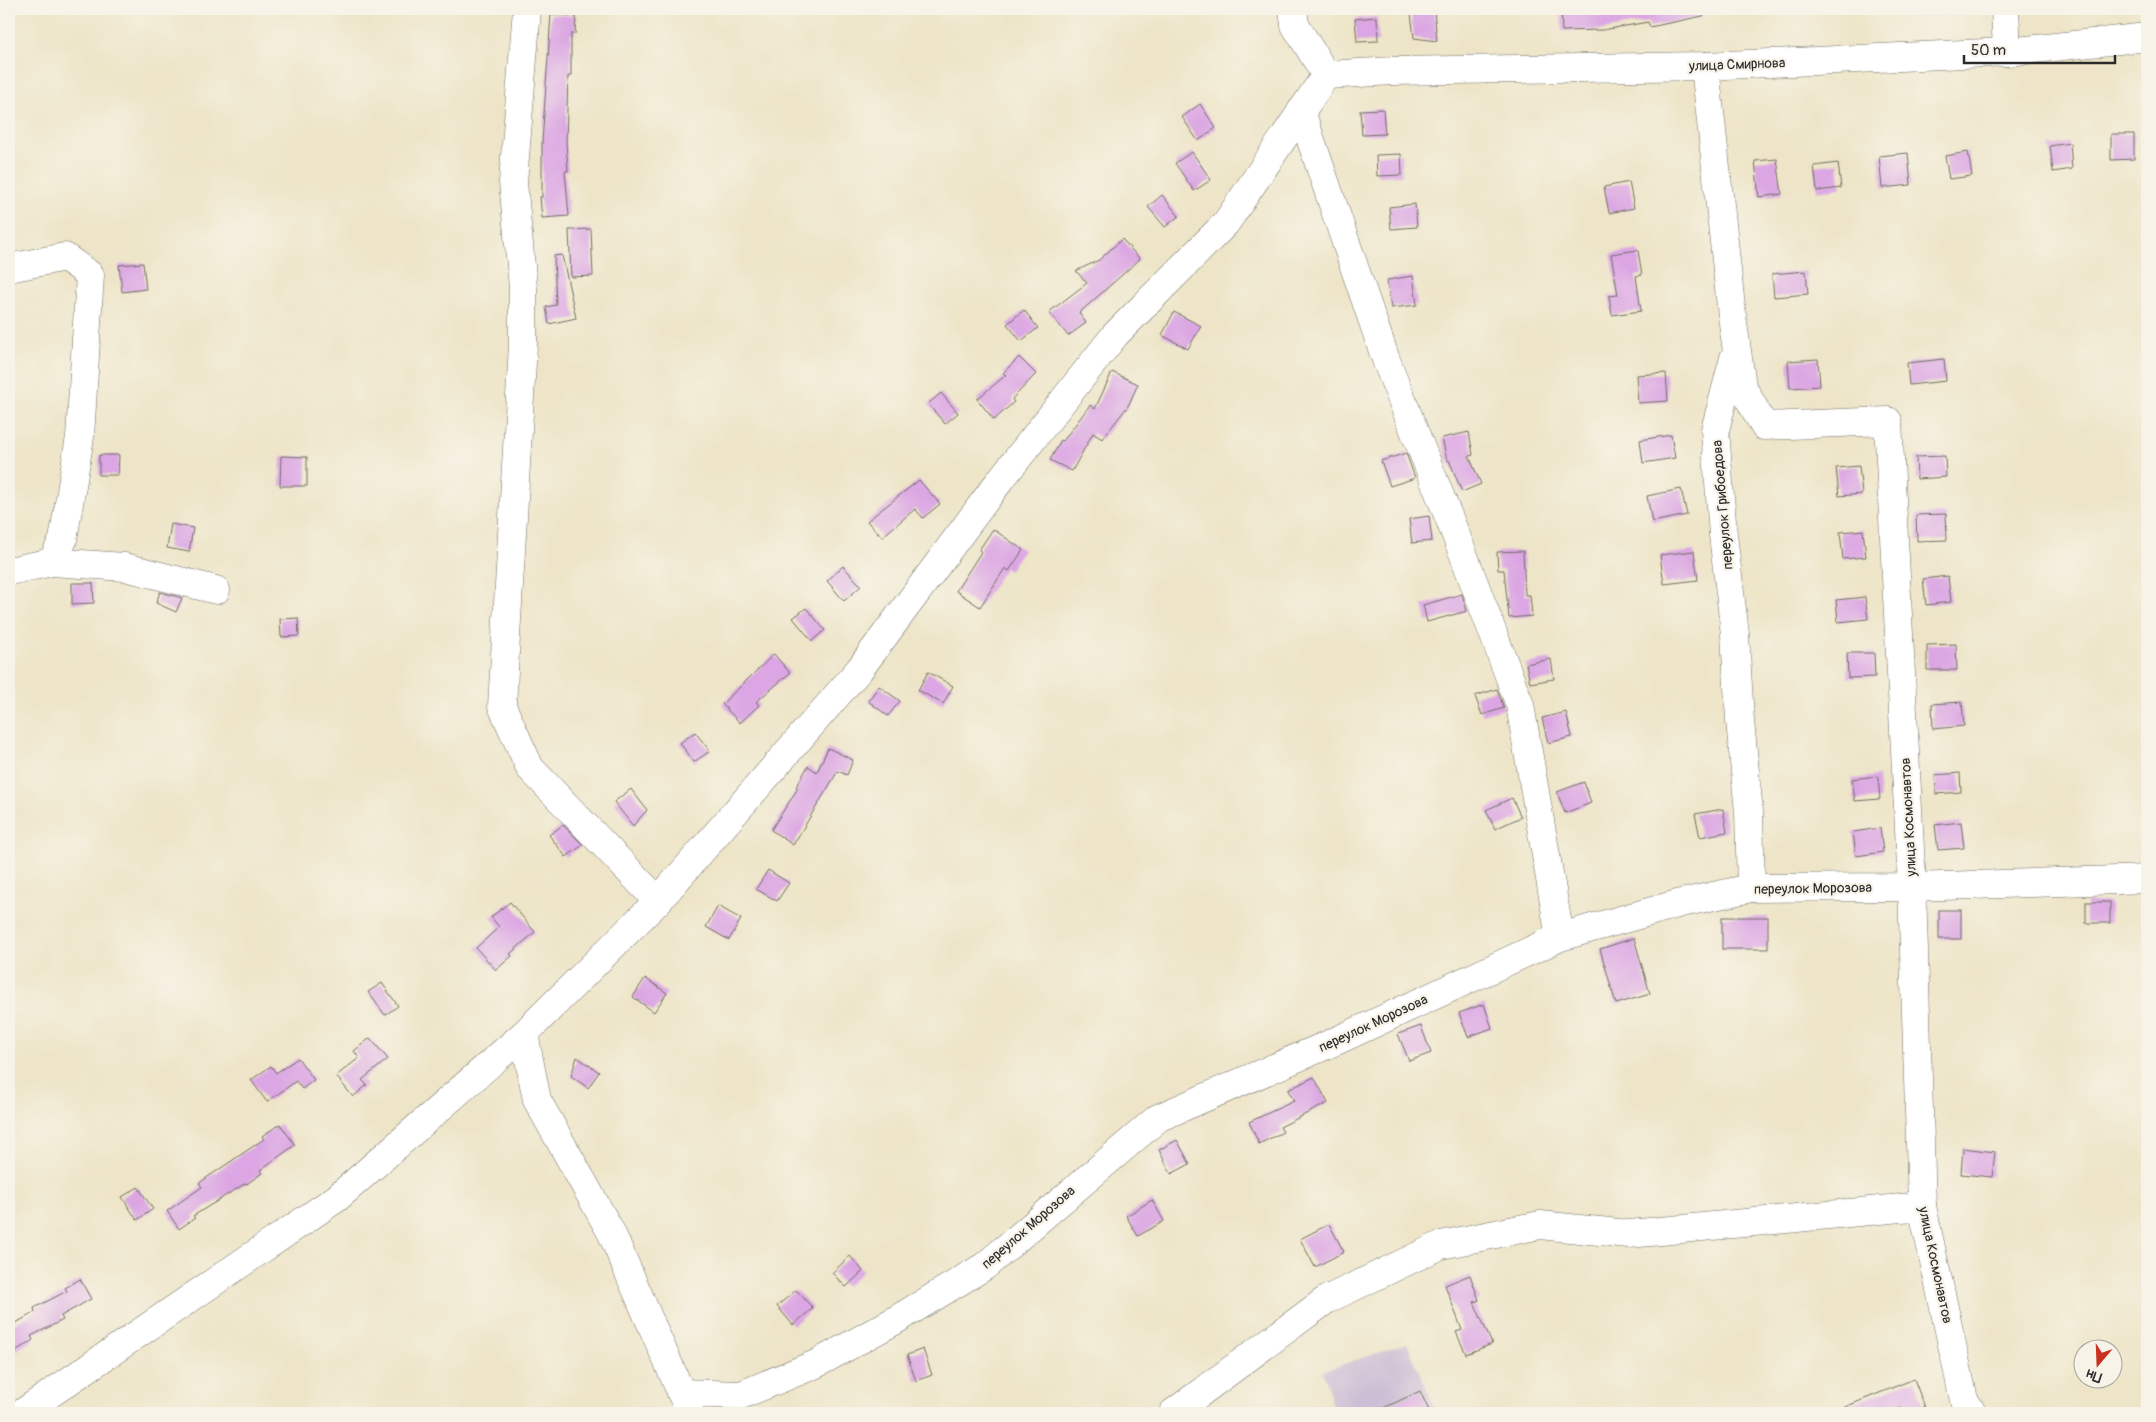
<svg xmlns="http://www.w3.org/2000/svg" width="2156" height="1422" font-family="Pangolin,sans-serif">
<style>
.industrial{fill:#ccbed4}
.building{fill:#dba6e3}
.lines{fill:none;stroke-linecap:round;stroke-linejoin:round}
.minor-casing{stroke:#6f6c62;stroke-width:29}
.minor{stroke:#fff;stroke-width:28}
.labels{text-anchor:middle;stroke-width:4.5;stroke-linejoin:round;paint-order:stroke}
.street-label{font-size:14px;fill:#2b2b2b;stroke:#f7f3e8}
</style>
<rect width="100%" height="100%" fill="#f7f3e8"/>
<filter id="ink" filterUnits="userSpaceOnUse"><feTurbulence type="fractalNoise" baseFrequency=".02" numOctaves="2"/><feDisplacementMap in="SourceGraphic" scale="10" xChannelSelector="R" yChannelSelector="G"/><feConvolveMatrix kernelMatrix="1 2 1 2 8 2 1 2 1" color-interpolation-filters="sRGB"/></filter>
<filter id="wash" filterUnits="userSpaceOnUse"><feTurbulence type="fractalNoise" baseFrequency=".0096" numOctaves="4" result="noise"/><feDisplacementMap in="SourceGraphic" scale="20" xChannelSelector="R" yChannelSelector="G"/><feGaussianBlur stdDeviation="1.12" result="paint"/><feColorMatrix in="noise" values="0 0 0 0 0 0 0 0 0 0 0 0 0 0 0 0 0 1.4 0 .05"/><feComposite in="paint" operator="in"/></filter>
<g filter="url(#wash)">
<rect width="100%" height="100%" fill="#eee5c8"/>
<polygon class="industrial" points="1407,1343 1437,1413 1335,1413 1323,1371"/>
<g id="blocks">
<g class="building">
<polygon points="1561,9 1703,9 1703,16 1650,27 1648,22 1603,30 1562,31"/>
<polygon points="1434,10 1437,41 1414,38 1411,13"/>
<polygon points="551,14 576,16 575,34 571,34 571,76 568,76 566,142 568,171 565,171 569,216 542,218 540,197 542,197 542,142"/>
<polygon points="1377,17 1378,41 1357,42 1355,19"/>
<polygon points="1200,104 1216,128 1198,141 1182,117"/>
<polygon points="1383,109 1385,134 1362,135 1360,110"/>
<polygon points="2111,134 2134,134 2134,159 2111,160"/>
<polygon points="2070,143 2072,169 2053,172 2050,146"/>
<polygon points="1192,152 1211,180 1194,191 1175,163"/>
<polygon points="1968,152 1972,176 1949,179 1945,156"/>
<polygon points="1908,153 1911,185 1882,188 1879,156"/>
<polygon points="1401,154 1402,175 1377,176 1376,155"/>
<polygon points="1777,159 1782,194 1759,197 1755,161"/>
<polygon points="1838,163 1841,188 1817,191 1814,166"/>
<polygon points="1629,182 1634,208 1609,213 1604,187"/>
<polygon points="1162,195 1179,216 1165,227 1148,207"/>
<polygon points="1415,204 1417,227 1391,229 1389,207"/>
<polygon points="591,229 593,276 571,277 569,230"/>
<polygon points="1122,239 1140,259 1079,313 1086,323 1068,336 1049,312 1087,283 1076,271 1099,260"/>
<polygon points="1638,250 1642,275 1636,276 1641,311 1612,315 1609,296 1618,295 1611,254"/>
<polygon points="562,255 576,318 549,324 546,307 556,305 554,256"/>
<polygon points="143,263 146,289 122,292 119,265"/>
<polygon points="1806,271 1808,294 1774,297 1772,274"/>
<polygon points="1413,276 1417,305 1391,308 1387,280"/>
<polygon points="1024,310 1038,328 1021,341 1007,324"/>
<polygon points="1174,312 1201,326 1188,349 1162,335"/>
<polygon points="1019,357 1036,374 1012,399 1014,402 994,420 977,399 1006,375 1003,373"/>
<polygon points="1818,359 1820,386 1790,388 1788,361"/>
<polygon points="1944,359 1946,381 1909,385 1907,363"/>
<polygon points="1112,372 1138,384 1128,406 1102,439 1093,433 1072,471 1050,460 1061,440 1063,441 1090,405 1095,409"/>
<polygon points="1666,373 1668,401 1638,403 1636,375"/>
<polygon points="941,393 958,413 945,424 928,404"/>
<polygon points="1469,432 1473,455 1469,456 1481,484 1462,492 1449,460 1447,460 1442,438"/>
<polygon points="1671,435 1675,458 1643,463 1640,440"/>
<polygon points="1406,453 1415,478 1390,486 1381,461"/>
<polygon points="99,455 119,455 118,475 99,475"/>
<polygon points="281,456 307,457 307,486 280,486"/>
<polygon points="1945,456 1946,477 1917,479 1916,457"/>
<polygon points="1859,466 1862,494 1839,496 1836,468"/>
<polygon points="919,480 940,504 923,518 915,509 882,537 867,521"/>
<polygon points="1681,489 1687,515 1652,522 1647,496"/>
<polygon points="1946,514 1947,540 1917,541 1916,515"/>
<polygon points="1429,516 1432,541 1412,543 1409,519"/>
<polygon points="171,524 193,528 189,552 167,548"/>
<polygon points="993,529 1023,550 1009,571 1005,568 980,607 956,591 981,552 979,550"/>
<polygon points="1863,530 1866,557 1843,559 1840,532"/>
<polygon points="1523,551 1525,595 1530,595 1532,616 1509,618 1504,570 1498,570 1497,552"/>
<polygon points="1694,551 1698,580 1664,584 1660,555"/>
<polygon points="843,566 861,586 844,601 827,581"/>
<polygon points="1948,576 1951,602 1926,605 1923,579"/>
<polygon points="72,583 93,583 94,603 72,604"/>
<polygon points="160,592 182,598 176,612 156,603"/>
<polygon points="1462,594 1467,611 1427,622 1423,605"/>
<polygon points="1865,597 1868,619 1838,622 1836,600"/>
<polygon points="806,608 825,630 812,641 793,618"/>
<polygon points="298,618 299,636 281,637 280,619"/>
<polygon points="1956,644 1957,670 1927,670 1927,645"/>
<polygon points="1847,653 1874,653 1875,677 1848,678"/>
<polygon points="774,654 790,673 756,702 759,705 740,723 722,704"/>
<polygon points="1551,659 1554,679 1530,683 1526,664"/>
<polygon points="928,672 953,686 943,704 918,690"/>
<polygon points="879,686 900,701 888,716 868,701"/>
<polygon points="1497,689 1504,708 1482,715 1475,696"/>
<polygon points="1962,702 1964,726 1933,729 1932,704"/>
<polygon points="1566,712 1572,737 1548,743 1542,718"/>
<polygon points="695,732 710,751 694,762 680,743"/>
<polygon points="828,748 853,760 847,775 838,771 793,845 771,830 798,788 796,787 808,766 817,772"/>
<polygon points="1960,773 1961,792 1936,794 1935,775"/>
<polygon points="1878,776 1880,799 1855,801 1852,779"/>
<polygon points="1584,782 1591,803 1565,813 1557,792"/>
<polygon points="631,789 647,810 633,826 614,802"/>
<polygon points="1512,798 1521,817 1495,829 1486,810"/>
<polygon points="1723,809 1727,832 1700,837 1695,814"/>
<polygon points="1961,822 1964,848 1938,850 1935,825"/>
<polygon points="563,825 583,845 566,857 549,835"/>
<polygon points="1880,828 1883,852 1856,856 1853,832"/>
<polygon points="768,870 789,883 777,901 756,889"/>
<polygon points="510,902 535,932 510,954 512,956 496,970 476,948 499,927 491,917"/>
<rect x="2086" y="902" width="24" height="21"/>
<polygon points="718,906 741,919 729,940 706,927"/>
<rect x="1939" y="910" width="22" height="29"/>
<rect x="1722" y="917" width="46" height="32"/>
<polygon points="1634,938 1650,994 1616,1004 1600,949"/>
<polygon points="645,978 667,993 654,1012 633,997"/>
<polygon points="382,983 398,1006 385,1015 368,992"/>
<polygon points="1484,1004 1492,1028 1468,1037 1459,1013"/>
<polygon points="1421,1026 1431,1053 1409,1061 1398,1034"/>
<polygon points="370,1038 388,1059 362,1080 367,1085 353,1097 336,1076 359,1058 354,1051"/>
<polygon points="577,1057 599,1072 588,1088 571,1076"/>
<polygon points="298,1058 314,1080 302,1089 296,1081 267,1102 251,1080 271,1066 276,1073"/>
<polygon points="1314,1077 1328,1103 1280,1127 1283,1132 1259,1144 1249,1122 1294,1101 1288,1090"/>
<polygon points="280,1124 295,1145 260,1170 262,1173 247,1184 246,1183 193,1216 195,1218 179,1229 167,1211 202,1187 199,1183 264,1139 262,1136"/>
<polygon points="1177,1140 1190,1164 1171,1174 1159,1150"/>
<polygon points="1963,1148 1995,1152 1992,1177 1961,1174"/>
<polygon points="138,1187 153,1209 137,1220 122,1197"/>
<polygon points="1152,1200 1164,1221 1138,1236 1126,1216"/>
<polygon points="1329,1224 1344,1252 1315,1267 1300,1239"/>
<polygon points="850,1256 863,1271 846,1287 832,1273"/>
<polygon points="1470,1275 1479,1300 1474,1302 1492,1344 1466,1354 1456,1332 1462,1330 1445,1285"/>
<polygon points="80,1279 91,1299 61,1316 63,1320 31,1336 33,1340 9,1355 9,1327 35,1312 34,1308 67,1291 65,1288"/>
<polygon points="796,1290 813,1308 793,1325 777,1306"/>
<polygon points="923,1349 932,1375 916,1381 907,1355"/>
<polygon points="1914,1379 1927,1413 1903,1413 1901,1408 1888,1413 1830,1413"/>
<polygon points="1420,1391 1430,1413 1373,1413"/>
</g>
</g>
</g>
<g filter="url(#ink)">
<use href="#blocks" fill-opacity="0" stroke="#6f6c62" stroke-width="1"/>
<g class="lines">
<g class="minor-casing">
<g id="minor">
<polyline points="527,9 513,182 523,287 523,345 502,706 530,768 658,901"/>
<polyline points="1293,9 1295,25 1326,75"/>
<polyline points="2005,9 2007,52"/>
<polyline points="1705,66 1732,316 1742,386 1764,426 1888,421 1912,887 1922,1206 1964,1400 1973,1413"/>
<polyline points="1326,75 1393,71 1705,66 2007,52 2147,37"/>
<polyline points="1301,111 1386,360 1461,548 1520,705 1560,937"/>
<polyline points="9,268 65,257 90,275 80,437 63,540 52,562 9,571"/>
<polyline points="1734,358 1715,430 1723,535 1735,634 1740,721 1749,812 1751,888"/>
<polyline points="52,562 125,567 216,590"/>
<polyline points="681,1393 741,1395 816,1364 894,1321 985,1266 1158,1118 1336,1041 1560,937 1681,903 1751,888 1912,887 2147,879"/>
<polyline points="22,1413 337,1198 524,1034"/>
<polyline points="690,1413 611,1232 537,1100 524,1034 658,901 859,670 998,483 1115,335 1226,223 1326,75"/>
<polyline points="1173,1413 1326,1300 1441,1245 1540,1225 1629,1234 1922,1206"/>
</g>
</g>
<use href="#minor" class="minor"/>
</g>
</g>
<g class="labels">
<g class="street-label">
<text transform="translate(1737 64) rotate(-2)" y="5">улица Смирнова</text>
<text transform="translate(1722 505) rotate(-95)" y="5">переулок Грибоедова</text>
<text transform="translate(1908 817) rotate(-93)" y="5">улица Космонавтов</text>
<text transform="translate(1813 888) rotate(-1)" y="5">переулок Морозова</text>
<text transform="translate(1373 1023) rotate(-25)" y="5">переулок Морозова</text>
<text transform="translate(1028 1227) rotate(-41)" y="5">переулок Морозова</text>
<text transform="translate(1936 1265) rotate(78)" y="5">улица Космонавтов</text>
</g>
</g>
<rect width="2156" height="1422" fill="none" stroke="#f7f3e8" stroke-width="30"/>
<g transform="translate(2098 1364) rotate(199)"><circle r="24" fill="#f7f3e8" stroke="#a5a39c"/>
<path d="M0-4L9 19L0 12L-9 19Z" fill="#c8321e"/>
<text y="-8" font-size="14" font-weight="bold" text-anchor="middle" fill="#2b2b2b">Пн</text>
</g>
<path d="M1964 55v8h151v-8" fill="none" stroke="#2b2b2b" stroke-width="2.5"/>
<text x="1971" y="55" font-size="15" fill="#2b2b2b" stroke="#f7f3e8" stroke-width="4" paint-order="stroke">50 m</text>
</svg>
